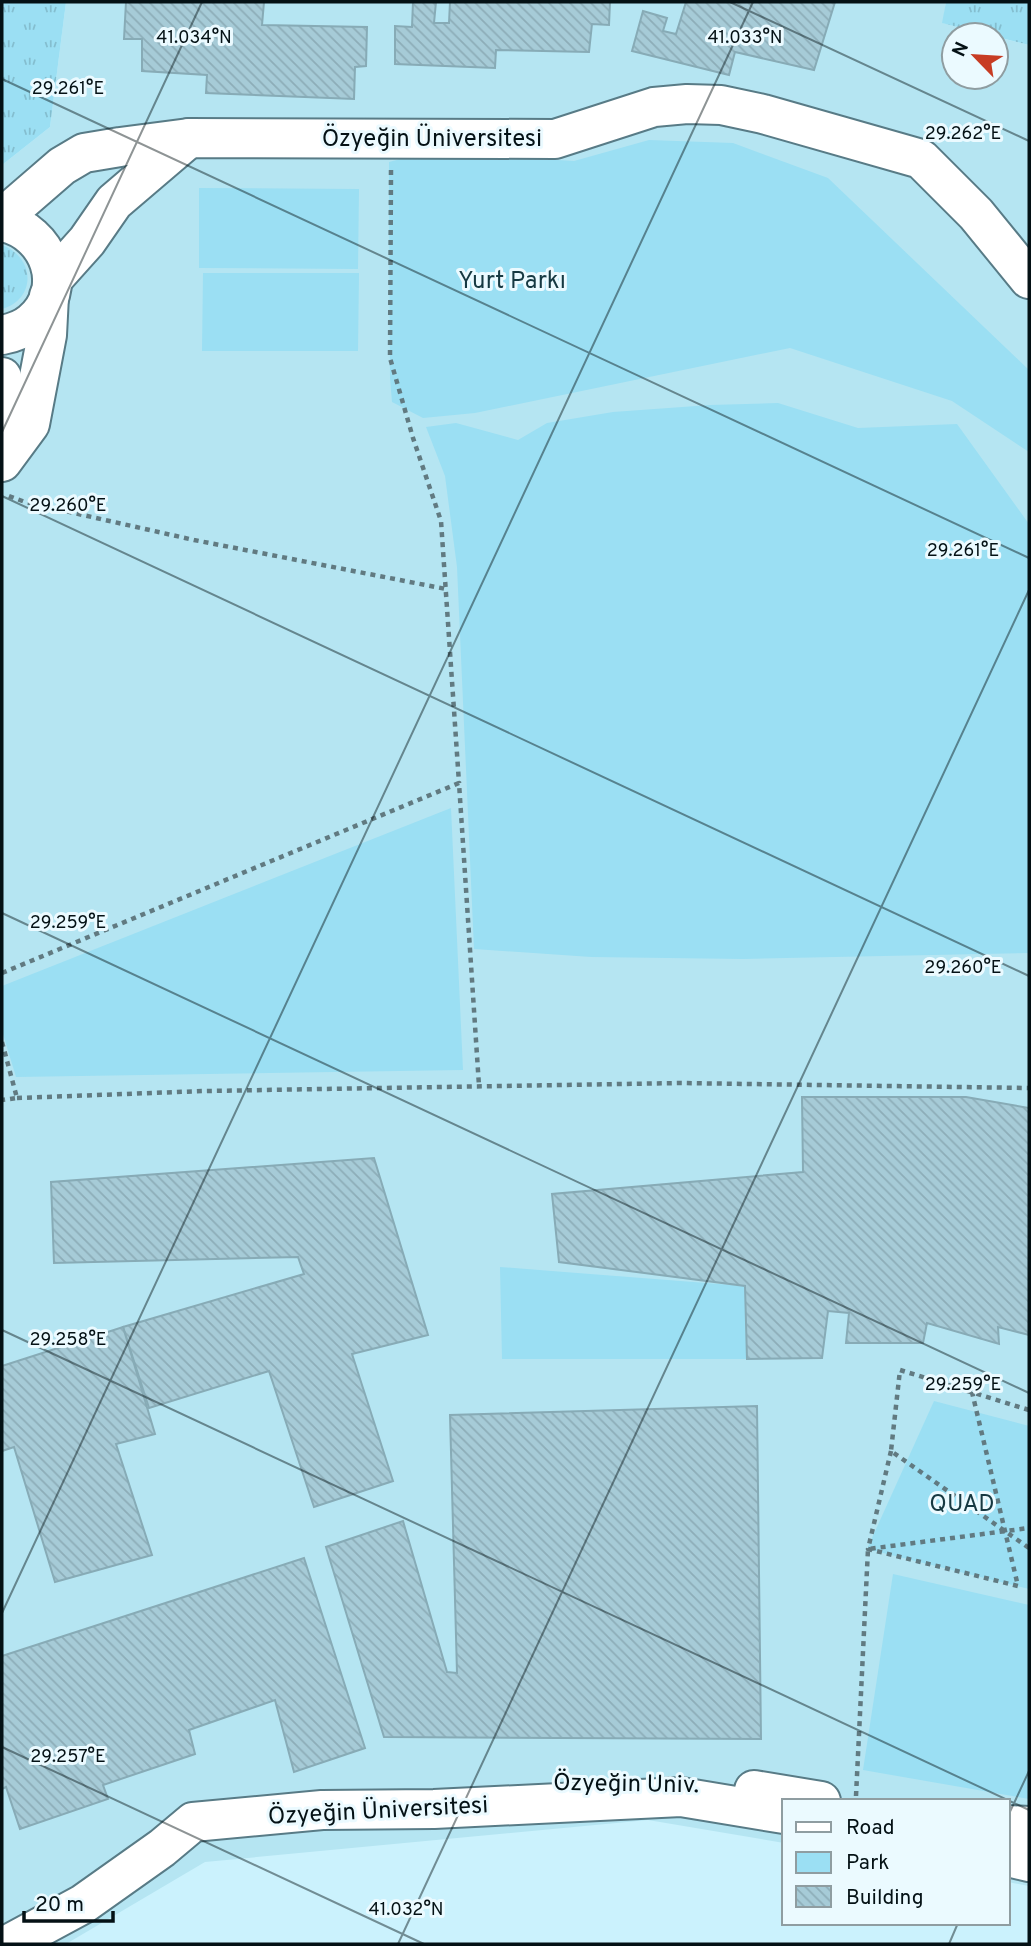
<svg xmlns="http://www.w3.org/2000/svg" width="1031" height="1946" font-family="Overpass,sans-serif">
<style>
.built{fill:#b5e5f2}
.grass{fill:url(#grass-tufts)}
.park{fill:#9bdff3}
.building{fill:url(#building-back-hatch);stroke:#87abb6;stroke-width:2}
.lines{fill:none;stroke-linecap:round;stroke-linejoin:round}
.minor-casing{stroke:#587b86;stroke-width:42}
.path{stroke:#617a81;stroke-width:4.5;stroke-dasharray:5 5;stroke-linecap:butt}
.minor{stroke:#fff;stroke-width:38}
.ticks{fill:none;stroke:#041115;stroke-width:2;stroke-opacity:0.45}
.labels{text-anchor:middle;stroke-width:6;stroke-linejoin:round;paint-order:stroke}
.street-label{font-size:24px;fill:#041115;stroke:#ebfaff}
.park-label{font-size:24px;fill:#163942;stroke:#ebfaff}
.ticks-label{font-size:18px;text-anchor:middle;fill:#041115;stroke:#ebfaff;stroke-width:6;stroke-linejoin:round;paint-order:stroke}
</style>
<defs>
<pattern id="grass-tufts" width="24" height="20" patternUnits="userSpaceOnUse" patternTransform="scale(1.75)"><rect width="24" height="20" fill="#9bdff3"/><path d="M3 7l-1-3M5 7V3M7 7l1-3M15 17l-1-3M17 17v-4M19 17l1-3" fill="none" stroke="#84becf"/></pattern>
<pattern id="building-back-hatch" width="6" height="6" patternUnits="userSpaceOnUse" patternTransform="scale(1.75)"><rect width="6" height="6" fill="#a6cbd7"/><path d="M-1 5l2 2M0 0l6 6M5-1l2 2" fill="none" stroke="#8dadb8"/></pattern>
</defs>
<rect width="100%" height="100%" fill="#cbf2fd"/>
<polygon class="built" points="66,2 946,2 943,23 990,35 954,35 954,77 996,77 996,37 1029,45 1029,1886 1008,1882 1008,1801 784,1801 784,1843 648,1820 205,1862 66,1944 2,1944 2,165 50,127"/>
<g class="grass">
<polygon points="2,2 66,2 50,127 2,165"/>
<polygon points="946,2 1029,2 1029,45 942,23"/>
<path d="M2,245C35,257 37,299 2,309Z"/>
</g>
<g class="park">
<polygon points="649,140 733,143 828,178 1029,370 1029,452 952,401 790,348 475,413 423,418 392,402 390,378 389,162 427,152 574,161"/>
<polygon points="199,188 359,189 358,269 199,268"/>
<polygon points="203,273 359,273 358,351 202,351"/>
<polygon points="778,403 858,428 957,424 1029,524 1029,953 744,959 591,957 474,949 457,567 445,476 426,427 456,423 518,440 547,423 613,412 710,405"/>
<polygon points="451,808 463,1070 16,1077 2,1031 2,986"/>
<polygon points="500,1267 745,1286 747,1359 502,1359"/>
<polygon points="934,1401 1029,1426 1029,1589 867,1549"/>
<polygon points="893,1574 1029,1605 1029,1799 863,1770"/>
</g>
<g class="building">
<polygon points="126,2 264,2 262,25 367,27 366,66 355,67 354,99 206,93 207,75 142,71 142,39 124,39"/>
<polygon points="413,2 436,2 434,23 449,23 450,2 610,2 609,25 592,24 589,52 496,50 495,68 395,64 395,26 412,27"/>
<polygon points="686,2 835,2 814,70 735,52 729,75 632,51 643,11 667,18 663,31 676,34"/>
<polygon points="802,1097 966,1097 1029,1108 1029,1335 998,1327 999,1344 927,1323 923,1343 846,1343 849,1313 828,1311 822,1358 747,1359 745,1286 559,1262 552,1194 803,1172"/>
<polygon points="374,1158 428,1335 352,1354 393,1481 314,1507 269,1371 149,1408 123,1327 304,1274 298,1257 54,1263 51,1182"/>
<polygon points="123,1327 155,1434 116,1444 152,1555 55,1582 14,1447 2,1451 2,1366"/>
<polygon points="757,1406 761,1739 384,1737 326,1547 403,1521 447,1672 457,1673 450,1415"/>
<polygon points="304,1558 365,1748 294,1772 275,1700 189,1730 195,1754 103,1785 108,1799 20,1829 6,1787 2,1789 2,1656"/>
</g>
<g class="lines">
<g class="minor-casing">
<g id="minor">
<polyline points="2,218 62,166 84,153 120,147 189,138 555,139 654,107 687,104 721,105 763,114 921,159 976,214 1029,279"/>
<path d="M2,222C49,231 71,289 32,322C23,330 12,333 2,335"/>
<polyline points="52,280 87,241 114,202 189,138"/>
<path d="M2,377C9,403 7,430 4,457"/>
<polyline points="2,462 30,424 47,335 49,296"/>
<polyline points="754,1790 821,1801"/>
<polyline points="1008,1825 1029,1826"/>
<polyline points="1008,1857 1029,1862"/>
<polyline points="9,1944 83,1904 162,1848 193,1822 322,1810 434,1809 681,1797 784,1814"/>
</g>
</g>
<g class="path">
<polyline points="391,170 390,358 413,438 441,521 459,783"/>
<polyline points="9,496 25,502 194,540 446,589"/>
<polyline points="2,973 459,783 479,1086"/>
<polyline points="2,1042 17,1098 2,1100"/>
<polyline points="17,1098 205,1091 680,1083 1029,1088"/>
<polyline points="1029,1410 900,1370 891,1451 1029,1548"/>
<polyline points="891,1451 868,1549 1018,1586 972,1392"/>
<polyline points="856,1796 868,1549 1029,1528"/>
</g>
<use href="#minor" class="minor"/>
</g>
<path class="ticks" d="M730,2L1029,141M2,79L1029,558M2,432L202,2M2,496L1029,976M2,913L1029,1393M2,1330L1029,1810M2,1613L753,2M2,1747L424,1944M1008,1816L1029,1771M398,1944L1029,590M949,1944L958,1923"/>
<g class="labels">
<g class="street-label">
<text x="432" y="146">Özyeğin Üniversitesi</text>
<text transform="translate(626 1783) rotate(1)" y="8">Özyeğin Univ.</text>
<text transform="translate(378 1810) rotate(-3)" y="8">Özyeğin Üniversitesi</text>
</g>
<g class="park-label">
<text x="512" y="288">Yurt Parkı</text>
<text x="962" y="1511">QUAD</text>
</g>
</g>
<g class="ticks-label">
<text x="194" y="43">41.034°N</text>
<text x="745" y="43">41.033°N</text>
<text x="68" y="94">29.261°E</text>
<text x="963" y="139">29.262°E</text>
<text x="68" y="511">29.260°E</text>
<text x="963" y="556">29.261°E</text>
<text x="68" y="928">29.259°E</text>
<text x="963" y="973">29.260°E</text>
<text x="68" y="1345">29.258°E</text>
<text x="963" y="1390">29.259°E</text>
<text x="68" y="1762">29.257°E</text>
<text x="406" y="1915">41.032°N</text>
</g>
<rect width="1031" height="1946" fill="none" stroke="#041115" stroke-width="7"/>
<rect x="782" y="1799" width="228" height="126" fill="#ebfaff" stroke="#8f9da1" stroke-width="2"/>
<rect x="796" y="1822" width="35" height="10" fill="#ffffff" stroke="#8f9da1" stroke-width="2"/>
<text x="846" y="1834" font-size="21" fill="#041115">Road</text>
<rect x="796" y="1852" width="35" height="21" fill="#9bdff3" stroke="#8f9da1" stroke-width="2"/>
<text x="846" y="1869" font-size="21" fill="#041115">Park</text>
<rect x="796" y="1886" width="35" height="21" fill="url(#building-back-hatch)" stroke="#8f9da1" stroke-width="2"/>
<text x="846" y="1904" font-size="21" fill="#041115">Building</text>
<g transform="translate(975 56) rotate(295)"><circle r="33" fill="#ebfaff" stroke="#8f9da1" stroke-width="2"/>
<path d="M0-5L12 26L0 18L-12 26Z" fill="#c73c24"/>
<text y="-10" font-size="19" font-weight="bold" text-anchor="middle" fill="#041115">N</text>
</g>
<path d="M24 1911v10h89v-10" fill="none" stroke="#041115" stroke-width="3.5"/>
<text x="35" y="1911" font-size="21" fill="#041115" stroke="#ebfaff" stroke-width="5" paint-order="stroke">20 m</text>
</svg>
